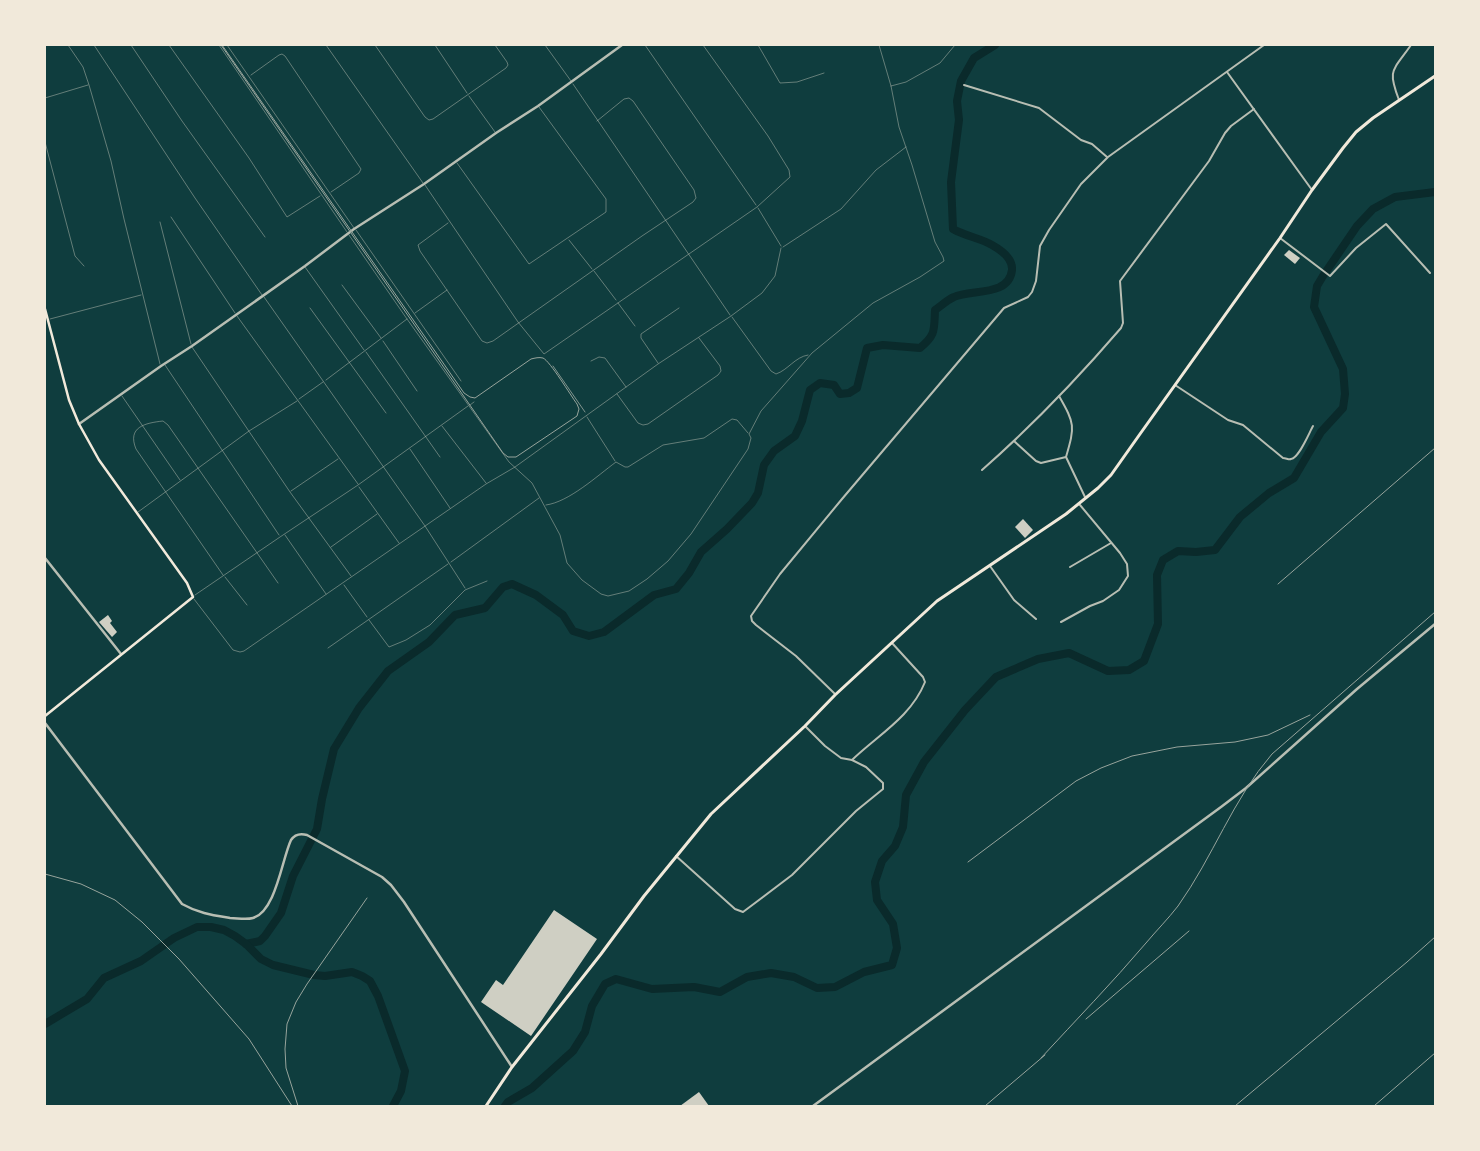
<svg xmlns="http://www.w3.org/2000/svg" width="1480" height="1151" font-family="Helvetica,sans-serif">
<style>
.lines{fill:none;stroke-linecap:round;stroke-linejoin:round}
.river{stroke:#0a2a2b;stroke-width:8}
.building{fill:#cfcfc3}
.path{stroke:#f1e9da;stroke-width:0.5}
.service{stroke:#b8beb3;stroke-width:0.5}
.minor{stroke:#b8beb3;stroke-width:2}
.tertiary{stroke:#b8beb3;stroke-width:2.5}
.secondary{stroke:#f1e9da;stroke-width:2.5}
.primary{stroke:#f1e9da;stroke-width:3}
.tram{stroke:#97a49c;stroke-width:1}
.rail{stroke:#97a49c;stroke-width:1}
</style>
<rect width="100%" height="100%" fill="#0f3d3e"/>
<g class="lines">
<g class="river">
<path d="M246,944L260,941L265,936L281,913L293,876L317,829L322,799L334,749L359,708L388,671L429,642L455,615L485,608L503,587L512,584L536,595L563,615L573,631L589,636L604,632L654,595L676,589L689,573L701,552L727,529L752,503L758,493L764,465L774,451L795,436L802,421L810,390L820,383L834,385L840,394L849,393L857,388L867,348L883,345L920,348C936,335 934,330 935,310C941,306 947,300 954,297C971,289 1009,297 1012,270C1013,258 1001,250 992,245C980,238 965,236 953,229L951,182L959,120L957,101L961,81L974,58L995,45"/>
<polyline points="45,1024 87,999 104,978 141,961 174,938 197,927 211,927 224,930 235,936 246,944 261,959 273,965 314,975 325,976 352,972 362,976 370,981 378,996 405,1071 401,1091 393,1106"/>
<polyline points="505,1106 508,1102 532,1088 573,1051 585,1032 592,1006 605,984 616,979 652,989 694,987 720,992 747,977 771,973 794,977 817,988 835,987 864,972 892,965 897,948 893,924 877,900 875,882 882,861 895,846 903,827 906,795 924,762 965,710 996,677 1038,659 1069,653 1108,671 1129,670 1144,661 1158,624 1157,575 1163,560 1178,551 1196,552 1215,550 1240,517 1269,493 1294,478 1321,432 1343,408 1345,394 1343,369 1314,307 1317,286 1323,276 1357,226 1373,209 1395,197 1435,192"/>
</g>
</g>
<g class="building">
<polygon points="1289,250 1300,258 1295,264 1284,255"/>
<polygon points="1023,519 1033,530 1025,538 1015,527"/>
<polygon points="108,615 112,621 110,623 117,632 112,637 99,622"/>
<polygon points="554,910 597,939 531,1036 481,1002 496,980 503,985"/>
<polygon points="699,1092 709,1106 680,1106"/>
</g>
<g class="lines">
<polyline class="path" points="553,366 585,412"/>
<g class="service">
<polyline points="68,45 83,67 89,85 111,161 124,219 160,364"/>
<polyline points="94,45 195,198 262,295"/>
<polyline points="131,45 182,121 265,237"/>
<polyline points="169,45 249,158 287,217 320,196"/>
<polyline points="219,45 347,232"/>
<polyline points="227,45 354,228"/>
<polyline points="326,45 423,183"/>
<polyline points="375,45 425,117 429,120 433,119 506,68 508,65 507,62 495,45"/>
<polyline points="435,45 467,93"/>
<polyline points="545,45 571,81"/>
<polyline points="645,45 756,205"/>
<polyline points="758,45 780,83 797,82 824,73"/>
<polyline points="251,75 279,55 282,54 285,56 361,169 359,173 331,192"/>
<polyline points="573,84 730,315"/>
<polyline points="891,86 906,82 940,63 955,45"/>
<polyline points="469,96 495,132"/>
<polyline points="45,98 88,85"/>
<polyline points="45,142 75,256 84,266"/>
<polyline points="457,163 529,264 606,212 606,199 539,107"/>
<polyline points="425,185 518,322 544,354 757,207 790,177 789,170 768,136 703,45"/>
<polyline points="758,208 781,246"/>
<polyline points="171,217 235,313"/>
<polyline points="160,222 191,344"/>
<polyline points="448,223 418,245 420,251 482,341 487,343 493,341 642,236 693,202 696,198 694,190 633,101 629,98 624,99 597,121"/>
<polyline points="356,230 461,381"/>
<polyline points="349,235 407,319 509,462 532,483 560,535 567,563 582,580 601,594 608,596 629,591 647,579 668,561 691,534 748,449 751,438 749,434 761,411 812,353 873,303 920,277 944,261 943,257 935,242 912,165 899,127 891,86 879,45"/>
<polyline points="569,240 592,269"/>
<polyline points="783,247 841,209 876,170 906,147"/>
<polyline points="305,267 364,350"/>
<polyline points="594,271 616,300"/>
<polyline points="342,285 381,338"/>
<polyline points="264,297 425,526 465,588"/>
<polyline points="618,303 635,326"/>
<polyline points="310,308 386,413"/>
<polyline points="415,313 447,290"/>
<polyline points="237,316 358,484"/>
<path d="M732,317L771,371L776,374C788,370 795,357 808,355"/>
<polyline points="50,319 141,295"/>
<polyline points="383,341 417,391"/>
<polyline points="192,347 290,492 351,576"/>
<polyline points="366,352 440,457"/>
<polyline points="591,361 599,357 605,358 626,387"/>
<polyline points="658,363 641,338 641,334 679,308"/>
<polyline points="165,365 279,535"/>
<polyline points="326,380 407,319"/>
<polyline points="617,394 638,423 643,425 648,424 718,375 721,371 720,366 699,338"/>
<polyline points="122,396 180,480"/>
<polyline points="299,399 323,382"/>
<polyline points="470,405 474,402"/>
<polyline points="587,417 615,461"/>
<polyline points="442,426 486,483"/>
<polyline points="410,449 450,508"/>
<polyline points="359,487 399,543"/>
<polyline points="291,491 338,459"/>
<path d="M546,505C569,502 597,476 616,462L625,467H628L663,445L704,438L732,419L737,420L748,433"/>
<polyline points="138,512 249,431 297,401"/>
<polyline points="285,535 326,594"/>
<polyline points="331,547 377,514"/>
<polyline points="451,562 539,498"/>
<path d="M223,575L136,449C127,427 145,423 163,421L168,425L278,583"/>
<polyline points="225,577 247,605"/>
<polyline points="344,585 367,617"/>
<polyline points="195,595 280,537 358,485 468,406"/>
<polyline points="194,599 233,650 240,652 244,651 486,484 515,467 658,364 731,316 762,293 775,276 781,248"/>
<polyline points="369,620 389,647 406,640 430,625 465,590 487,581"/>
<polyline points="328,648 448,564"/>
</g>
<g class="minor">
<polyline points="1227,72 1312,190"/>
<polyline points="964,85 1039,108 1081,140 1092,144 1107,157"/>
<path d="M1399,100C1387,69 1393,71 1411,45"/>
<polyline points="1280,238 1330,276 1356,248 1386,224 1430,273"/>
<path d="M1175,385L1228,420L1243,425L1283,458C1286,458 1289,460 1291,459C1299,458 1309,433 1313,426"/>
<path d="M1059,396C1075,424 1075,426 1066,457L1085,497"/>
<polyline points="1014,441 1036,461 1041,463 1066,457"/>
<path d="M982,470C1032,426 1078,378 1121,328L1123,323L1120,281L1209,161L1225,133L1231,126L1254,109"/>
<polyline points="990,566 1014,600 1036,619"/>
<polyline points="1070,567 1111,543"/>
<polyline points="1061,622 1090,606 1103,601 1119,590 1128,576 1127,564 1120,553 1080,505"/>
<polyline points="835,694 796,656 756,625 752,621 751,616 780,574 842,499 1004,308 1028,297 1032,292 1036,281 1040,246 1049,230 1081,184 1108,157 1264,45"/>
<path d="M852,760C878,735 911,717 925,682L923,677L892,643"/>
<polyline points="676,856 735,909 743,912 792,875 856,811 883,789 883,783 866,767 852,760 841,758 825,746 805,726"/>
</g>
<g class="tertiary">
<polyline points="79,424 161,366 192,346 305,266 354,229 424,184 496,133 538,106 622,45"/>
<polyline points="45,558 121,654"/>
<path d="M45,723L182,904C198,913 212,915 230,918C237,918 246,920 253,918C276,911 282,859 291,840C295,834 300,833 307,835L382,877L391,885L404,902L512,1067"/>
<polyline points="813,1106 1221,807 1246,788 1357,689 1435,624"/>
</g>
<polyline class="secondary" points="45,309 69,400 79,424 99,460 187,583 193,597 45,716"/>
<polyline class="primary" points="486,1106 512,1067 601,954 644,896 711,814 805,726 835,695 937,601 1066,514 1098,488 1111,475 1140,434 1280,238 1312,190 1343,148 1356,132 1373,118 1435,76"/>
<path class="tram" d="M221,45L503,453L508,457H516L577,416L579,409L577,404C571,396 550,361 543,358C539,357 535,358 531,359L475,398L470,397L464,393L222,45"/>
<g class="rail">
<polyline points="1278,584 1435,448"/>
<polyline points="968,862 1076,781 1101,768 1132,756 1177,747 1235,742 1268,735 1310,715"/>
<polyline points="45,874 81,884 115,900 142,922 179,959 249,1039 292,1106"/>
<polyline points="1086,1019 1189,931"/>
<path d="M1041,1058C1076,1020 1112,983 1146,943C1156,931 1168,919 1178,906C1213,857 1233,799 1272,754L1435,612"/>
<polyline points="298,1106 286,1068 285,1049 287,1024 296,1002 307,984 367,898"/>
<polyline points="985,1106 1045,1055"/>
<polyline points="1235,1106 1407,962 1435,937"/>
<polyline points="1374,1106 1435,1053"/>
</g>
</g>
<rect width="1480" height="1151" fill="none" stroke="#f1e9da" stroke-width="92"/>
</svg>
